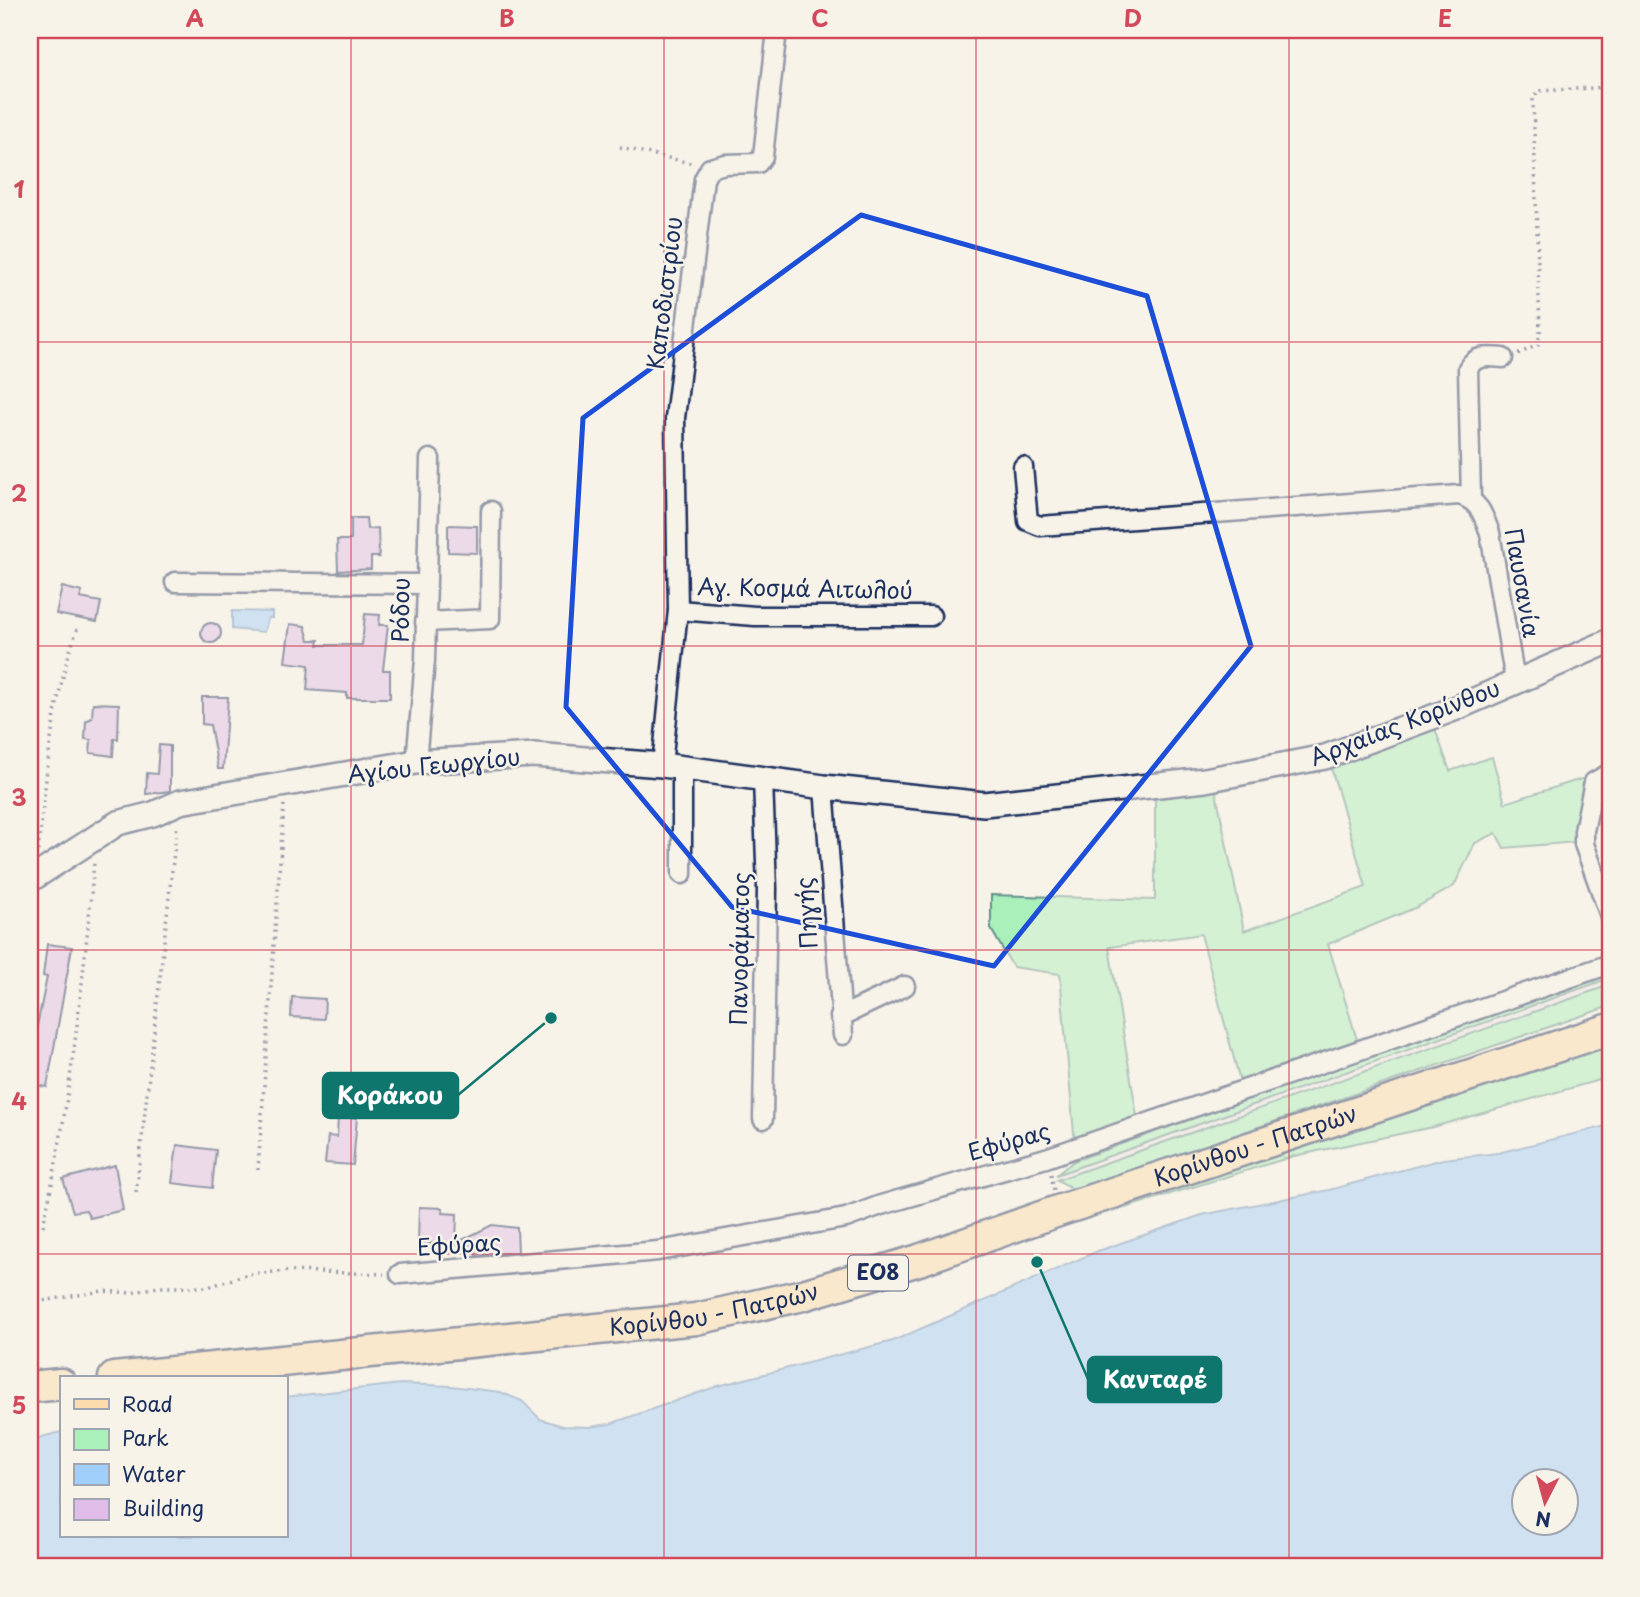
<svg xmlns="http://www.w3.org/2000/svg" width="1640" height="1597" font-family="'Playpen Sans',sans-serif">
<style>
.built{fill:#f0e3e8}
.green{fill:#aaf0bb;stroke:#62908c;stroke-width:2}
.water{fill:#a1cffc;stroke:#6b8fbd;stroke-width:2;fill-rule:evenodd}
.building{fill:#e0bde8;stroke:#1b2f5e;stroke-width:2}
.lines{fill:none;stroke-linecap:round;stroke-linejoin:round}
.minor-casing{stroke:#1b2f5e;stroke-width:23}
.tertiary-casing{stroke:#1b2f5e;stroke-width:28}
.primary-casing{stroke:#1b2f5e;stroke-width:35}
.path{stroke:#1b2f5e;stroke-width:3.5;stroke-dasharray:2 5;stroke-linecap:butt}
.minor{stroke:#f7f3e8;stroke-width:18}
.tertiary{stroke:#f7f3e8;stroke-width:23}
.primary{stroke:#fcdcac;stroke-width:30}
.marked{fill:none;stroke:#1d4ed8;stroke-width:5;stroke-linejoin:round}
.grid{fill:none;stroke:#d1495b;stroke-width:2;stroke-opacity:0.55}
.labels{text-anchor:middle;stroke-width:5;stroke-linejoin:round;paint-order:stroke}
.shield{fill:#f7f3e8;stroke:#5d6a87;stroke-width:2}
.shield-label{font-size:21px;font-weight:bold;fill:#1b2f5e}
.street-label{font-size:23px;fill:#1b2f5e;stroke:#f7f3e8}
.leader{fill:none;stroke:#0f766e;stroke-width:2.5}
.callout-dot{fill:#0f766e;stroke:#f7f3e8;stroke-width:2.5}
.callout{fill:#0f766e;stroke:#0f766e;stroke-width:2.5}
.callout-label{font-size:24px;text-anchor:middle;font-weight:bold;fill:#fff}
.neatline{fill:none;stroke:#d1495b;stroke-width:2.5}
.grid-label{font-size:23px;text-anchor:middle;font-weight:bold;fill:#d1495b}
</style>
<rect width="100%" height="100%" fill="#f7f3e8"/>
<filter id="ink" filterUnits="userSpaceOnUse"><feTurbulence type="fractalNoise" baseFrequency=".0143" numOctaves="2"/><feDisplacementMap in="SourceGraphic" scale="14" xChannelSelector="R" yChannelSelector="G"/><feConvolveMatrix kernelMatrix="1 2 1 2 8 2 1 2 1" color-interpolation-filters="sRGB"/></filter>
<g filter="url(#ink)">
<polygon class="built" points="1610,978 1610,985 1057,1180 1056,1175"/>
<g class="green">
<polygon points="1434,726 1450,771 1492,757 1505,803 1588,777 1576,842 1504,848 1496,833 1475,843 1454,886 1417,907 1328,944 1358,1043 1241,1085 1201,934 1109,947 1138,1122 1075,1145 1060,974 1013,967 991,929 991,895 1155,900 1155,794 1215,787 1244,931 1366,887 1330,764"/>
<polygon points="1610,969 1610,978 1056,1175 1074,1161"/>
<polygon points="1610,985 1610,1006 1084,1187 1072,1188 1057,1180"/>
<polygon points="1610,1041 1610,1077 1433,1127 1294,1156 1112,1212 1543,1060"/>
</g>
<g class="water">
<polygon points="232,611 272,612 272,618 268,618 264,632 232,629"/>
<path d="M1610,1125V1567H30V1440L61,1432V1536H285V1397L401,1384L451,1386L500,1392L522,1401L540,1419L563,1426L590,1427L610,1424L718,1386L893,1341L1098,1251L1202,1215L1329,1190L1443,1159L1498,1153ZM1524,1482H1566V1524H1524Z"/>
</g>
<g class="building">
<polygon points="351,518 366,518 367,529 378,528 379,557 371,557 371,569 338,571 337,540 351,540"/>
<polygon points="448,525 477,526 477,553 448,552"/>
<polygon points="62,587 82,592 80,598 101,602 97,622 56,614"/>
<polygon points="365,614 380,615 379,625 388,625 383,670 390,670 390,698 347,698 347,693 307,690 309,665 285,662 290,624 305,626 309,640 319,640 318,645 362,645"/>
<circle cx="211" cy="633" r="10"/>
<polygon points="202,697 228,697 223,769 218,769 210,725 202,724"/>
<polygon points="93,703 119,704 118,739 114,738 113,756 90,753 91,740 85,739 86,721 92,718"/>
<polygon points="159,745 170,746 170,791 146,794 147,773 157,774"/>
<polygon points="47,944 72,947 47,1087 30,1084 30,1061 47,977 43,976"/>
<polygon points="292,997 325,999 324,1019 291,1017"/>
<polygon points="338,1116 357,1118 353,1165 325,1163 328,1136 337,1137"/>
<polygon points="177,1145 216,1150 212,1188 172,1183"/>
<polygon points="115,1165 123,1210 90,1218 86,1210 73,1212 63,1179"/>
<polygon points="419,1207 443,1208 443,1213 457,1214 456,1243 492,1225 517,1228 518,1252 476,1256 475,1245 418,1243"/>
</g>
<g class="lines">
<g class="minor-casing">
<g id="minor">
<path d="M1023,467L1028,521L1040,526L1459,495C1479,501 1483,514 1490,533L1515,681"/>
<path d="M1471,499L1468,368C1477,354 1488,357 1503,358"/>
<polyline points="175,582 426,584"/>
<polyline points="678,610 755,616 931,616"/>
<polyline points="425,622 490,619 491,511"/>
<polyline points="416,762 425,660 430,459"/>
<polyline points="662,765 678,610 675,418 704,179 710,168 725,164 758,163 763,156 777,30"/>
<polyline points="1610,773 1594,782 1584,831 1584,844 1610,916"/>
<polyline points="824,787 843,1035"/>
<polyline points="682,874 682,769"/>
<polyline points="840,1017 905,986"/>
<polyline points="763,1119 767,889 763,780"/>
<polyline points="400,1274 658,1251 846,1218 881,1205 1046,1158 1610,964"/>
</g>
</g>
<g class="tertiary-casing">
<polyline id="tertiary" points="30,880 118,823 153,814 180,802 416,762 534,755 662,765 824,787 984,804 1205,780 1325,757 1454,709 1610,641"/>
</g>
<g class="primary-casing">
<g id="primary">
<path id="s1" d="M114,1378L696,1319L803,1295L919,1260L1058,1211L1610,1029"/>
<polyline points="30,1387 61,1384"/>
</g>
</g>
<g class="path">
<polyline points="620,147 695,164"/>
<polyline points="1518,354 1538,345 1540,332 1533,99 1538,91 1610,87"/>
<path d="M38,851C47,776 51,699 78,627"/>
<polyline points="258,1170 284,804"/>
<polyline points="1051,1174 1054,1190"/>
<polyline points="136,1192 177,825"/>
<path d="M43,1226C70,1106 83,984 94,862"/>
<polyline points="30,1303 102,1291 131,1293 158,1287 208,1287 248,1274 289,1271 384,1274"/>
</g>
<use href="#minor" class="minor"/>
<use href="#tertiary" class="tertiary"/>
<use href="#primary" class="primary"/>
</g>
</g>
<path d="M0 0H1640V1597H0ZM861,215L1147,296L1251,646L994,966L732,907L566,707L583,418Z" fill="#f7f3e8" fill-opacity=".55" fill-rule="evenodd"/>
<path class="marked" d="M861,215L1147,296L1251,646L994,966L732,907L566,707L583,418Z"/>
<path class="grid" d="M351,30V1567M664,30V1567M976,30V1567M1289,30V1567M30,342H1610M30,646H1610M30,950H1610M30,1254H1610"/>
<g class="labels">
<rect class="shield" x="848" y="1255.5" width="60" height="35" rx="5"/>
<g class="shield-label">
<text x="878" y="1280">ΕΟ8</text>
</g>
<g class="street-label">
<text transform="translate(665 293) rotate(-83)" y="8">Καποδιστρίου</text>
<text transform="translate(1522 583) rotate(80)" y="8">Παυσανία</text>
<text transform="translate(805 589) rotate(1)" y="8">Αγ. Κοσμά Αιτωλού</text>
<text transform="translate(401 610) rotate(-89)" y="8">Ρόδου</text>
<text transform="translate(1405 723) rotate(-21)" y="8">Αρχαίας Κορίνθου</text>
<text transform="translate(434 766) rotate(-6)" y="8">Αγίου Γεωργίου</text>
<text transform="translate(807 913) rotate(-94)" y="8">Πηγής</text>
<text transform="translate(740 949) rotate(-89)" y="8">Πανοράματος</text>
<text transform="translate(1009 1142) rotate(-16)" y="8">Εφύρας</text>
<text dy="8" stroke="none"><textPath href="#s1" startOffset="1171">Κορίνθου - Πατρών</textPath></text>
<text transform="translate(459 1245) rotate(-4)" y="8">Εφύρας</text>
<text dy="8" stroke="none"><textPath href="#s1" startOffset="604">Κορίνθου - Πατρών</textPath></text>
</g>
</g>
<path class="leader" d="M551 1018L458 1095M1037 1262L1088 1379"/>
<g class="callout-dot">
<circle cx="551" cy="1018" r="7"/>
<circle cx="1037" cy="1262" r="7"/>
</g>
<g class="callout">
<rect x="323" y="1073" width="135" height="45" rx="7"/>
<rect x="1088" y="1357" width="133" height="45" rx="7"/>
</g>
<g class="callout-label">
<text x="390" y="1104">Κοράκου</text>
<text x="1155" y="1388">Κανταρέ</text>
</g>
<rect width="1640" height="1597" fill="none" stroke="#f7f3e8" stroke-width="77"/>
<rect x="60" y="1376" width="228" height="161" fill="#f7f3e8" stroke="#9fa5b1" stroke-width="2"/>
<rect x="74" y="1399" width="35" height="10" fill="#fcdcac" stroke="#9fa5b1" stroke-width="2"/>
<text x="122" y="1412" font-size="21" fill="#1b2f5e">Road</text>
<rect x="74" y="1429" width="35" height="21" fill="#aaf0bb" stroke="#9fa5b1" stroke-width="2"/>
<text x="122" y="1446" font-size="21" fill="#1b2f5e">Park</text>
<rect x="74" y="1464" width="35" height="21" fill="#a1cffc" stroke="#9fa5b1" stroke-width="2"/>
<text x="122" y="1482" font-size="21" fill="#1b2f5e">Water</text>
<rect x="74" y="1499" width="35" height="21" fill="#e0bde8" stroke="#9fa5b1" stroke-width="2"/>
<text x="122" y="1516" font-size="21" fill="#1b2f5e">Building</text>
<g transform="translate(1545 1502) rotate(186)"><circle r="33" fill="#f7f3e8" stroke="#9fa5b1" stroke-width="2"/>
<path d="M0-5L12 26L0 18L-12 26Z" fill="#d1495b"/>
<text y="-10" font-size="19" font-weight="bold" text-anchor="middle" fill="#1b2f5e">N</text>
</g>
<rect x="38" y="38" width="1564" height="1520" class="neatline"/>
<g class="grid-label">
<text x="195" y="27">A</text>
<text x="507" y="27">B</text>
<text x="820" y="27">C</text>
<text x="1133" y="27">D</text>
<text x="1445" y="27">E</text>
<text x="19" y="198">1</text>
<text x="19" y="502">2</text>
<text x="19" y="806">3</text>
<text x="19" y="1110">4</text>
<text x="19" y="1414">5</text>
</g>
</svg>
